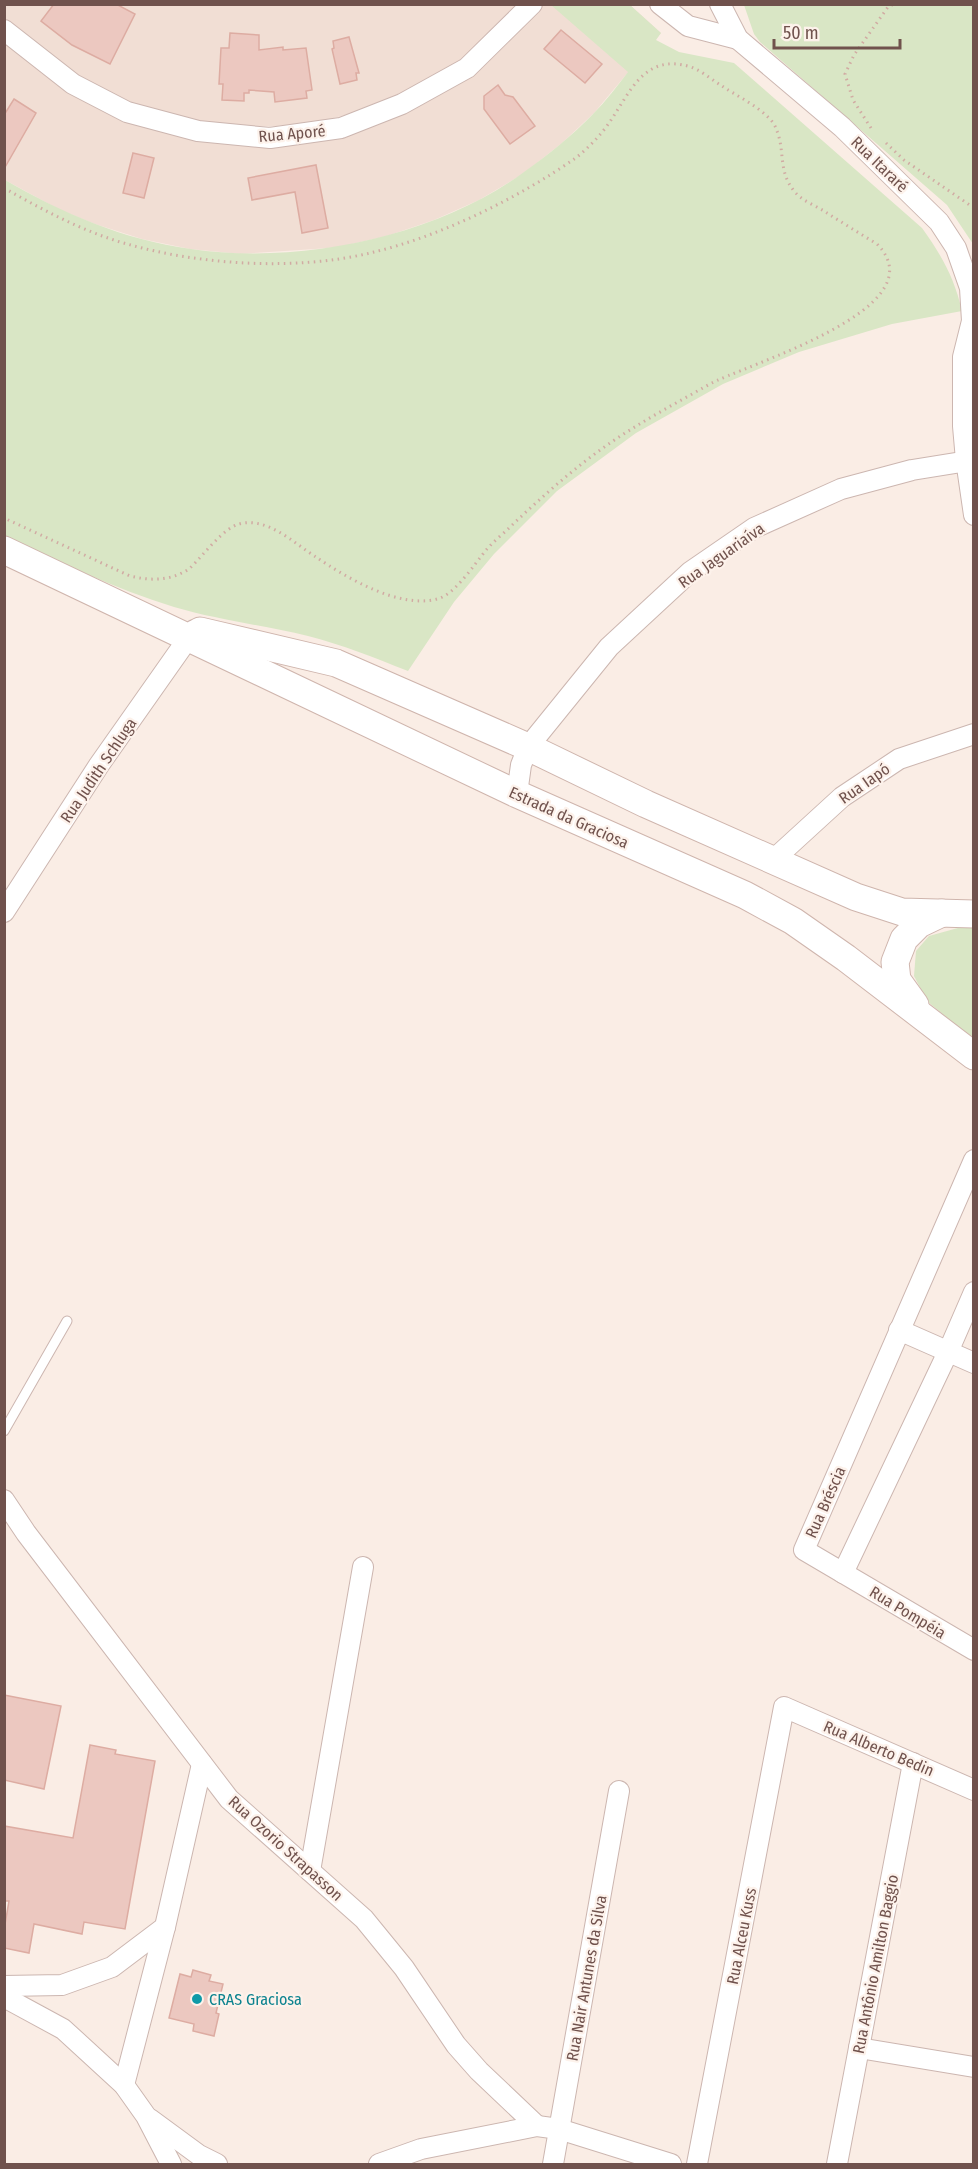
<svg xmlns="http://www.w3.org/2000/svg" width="978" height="2169" font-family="'Fira Sans Condensed',sans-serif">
<rect width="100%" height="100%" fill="#faede5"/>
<g fill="#f1ded4">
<polygon points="5,4 520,5 472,53 445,70 396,98 364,110 326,120 277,126 232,126 198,122 132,103 91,84 43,52 5,20"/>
<polygon points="544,5 630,5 661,33 594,113 562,143 523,174 479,200 434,220 387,236 339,247 315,249 241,254 190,249 142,239 95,224 60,210 5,180 4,42 60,85 202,141 407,112 454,86 489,59 512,38"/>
</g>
<g fill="#d9e6c5">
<path d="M551,5H630L661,33L656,40L679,52L734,63L922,228C942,256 954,277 962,311L892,324L799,352L723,384L636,433L557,491L494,554L454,602L408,671C375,658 343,645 308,636C263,625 218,620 174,607C115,589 60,562 5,536V180C62,213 124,240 191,249C298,265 436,237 524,172C548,155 573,135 593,114C606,101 617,86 628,72Z"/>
<polygon points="744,5 973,5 973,244 947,205 760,42 754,34"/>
<polygon points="965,926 973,927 973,1040 927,1001 914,976 916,951 929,936"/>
</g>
<g fill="#ecc8c0" stroke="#ddaca2" stroke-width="1.5">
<polygon points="54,4 116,4 135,14 110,64 72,45 41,21"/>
<polygon points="561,30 602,64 585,83 544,49"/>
<polygon points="230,33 259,35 259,50 283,47 283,50 306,48 312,90 306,91 307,98 275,102 274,92 249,90 249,93 244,93 244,101 222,100 223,84 219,84 221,48 229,48"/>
<polygon points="349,37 359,73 356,73 357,80 340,84 332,49 334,48 333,41"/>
<polygon points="498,85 505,95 513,97 535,126 510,144 484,109 484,96"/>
<polygon points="14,99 36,113 4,169 4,115"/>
<polygon points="133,153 154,158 144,198 123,193"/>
<polygon points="316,165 328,228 302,233 295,192 252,200 248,178"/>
<polygon points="4,1695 61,1706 44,1789 4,1780"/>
<polygon points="90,1745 116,1750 115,1754 155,1761 125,1929 84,1922 82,1934 34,1924 29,1953 4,1948 4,1930 9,1901 4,1901 4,1826 73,1838"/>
<polygon points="193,1970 211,1975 209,1981 223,1984 216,2013 219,2014 214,2036 193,2031 194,2024 169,2018 180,1974 191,1977"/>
</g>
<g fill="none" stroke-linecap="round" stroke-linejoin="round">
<defs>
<polyline id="service" points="4,1431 67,1321"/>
<g id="minor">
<polyline points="660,4 688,26 738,39"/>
<polyline points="720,4 738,39 842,127 939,222 956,248 970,288 972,321 963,357 963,426 966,460 974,515"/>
<polyline points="4,30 73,84 127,112 198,131 270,138 341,128 402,104 467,68 532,4"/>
<polyline points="517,794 521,765 528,747 609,647 690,572 754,528 841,489 912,470 974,460"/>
<polyline points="772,861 842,797 899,759 974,734"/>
<polyline points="4,912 99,765 194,630"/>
<polyline points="974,1160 804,1550 974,1650"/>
<polyline points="899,1330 974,1363"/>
<polyline points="4,1500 26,1533 229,1799 364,1919 404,1968 456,2045 479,2071 537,2126"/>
<polyline points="843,1573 948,1352 974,1292"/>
<polyline points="310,1871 363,1567"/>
<polyline points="4,1986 62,1985 112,1967 165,1927"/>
<polyline points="4,1997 63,2029 124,2085 146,2116 171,2164"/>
<polyline points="859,2048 974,2067"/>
<polyline points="124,2085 165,1927 202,1764"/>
<polyline points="150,2119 199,2155 217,2164"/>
<polyline points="379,2164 421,2149 537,2126 559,2129 671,2164"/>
<polyline points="553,2164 619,1791"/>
<polyline points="697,2164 784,1707 974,1790"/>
<polyline points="837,2164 913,1763"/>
</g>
<g id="secondary">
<polyline points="4,550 517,794 745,895 793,921 846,958 974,1056"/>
<polyline points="200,631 336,663 528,747 646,804 856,897 902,912 974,914"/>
<polyline points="915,1005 897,980 895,962 904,939 919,924 942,913"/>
</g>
</defs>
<use href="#service" stroke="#ccb6b0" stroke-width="11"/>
<use href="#minor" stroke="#ccb6b0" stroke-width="22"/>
<use href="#secondary" stroke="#cfb5ad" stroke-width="29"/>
<g stroke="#d1aba3" stroke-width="3" stroke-dasharray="1.5 4.5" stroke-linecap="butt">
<polyline points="871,128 853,100 845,74 854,55 888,7 894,4"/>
<polyline points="886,143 904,160 974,208"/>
<path d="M4,188C43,210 84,232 127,244C201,265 295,271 370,253C439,237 519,198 577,157C589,147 600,136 609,123C630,93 644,52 691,67C702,71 712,80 722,86C737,96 756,105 769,118C773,122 776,127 777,131C785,151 778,171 794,191C801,200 814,205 824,211C841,222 859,233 877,244C941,309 743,365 708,385C682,400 655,414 630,430C586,457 547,492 510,527C503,534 494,541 487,549C475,563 455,595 437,599C399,609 347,578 316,557C295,544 267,516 239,524C222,529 203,556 189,569C170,581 151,581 130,576L4,518"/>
</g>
<use href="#service" stroke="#fff" stroke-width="9"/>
<use href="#minor" stroke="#fff" stroke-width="20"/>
<use href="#secondary" stroke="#fff" stroke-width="27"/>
</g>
<circle fill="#0f9aa8" stroke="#fdf2eb" stroke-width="2" cx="197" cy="1999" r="6"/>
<g text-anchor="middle" stroke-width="4.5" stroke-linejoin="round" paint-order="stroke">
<g font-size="16" fill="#70524d" stroke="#fdf2eb">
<text transform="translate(292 133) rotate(-5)" y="6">Rua Aporé</text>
<text transform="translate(880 164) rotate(44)" y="6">Rua Itararé</text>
<text transform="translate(721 555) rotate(-35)" y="6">Rua Jaguariaíva</text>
<text transform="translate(98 770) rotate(-56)" y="6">Rua Judith Schluga</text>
<text transform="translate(864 783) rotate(-35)" y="6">Rua Iapó</text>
<text transform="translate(569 817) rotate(24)" y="6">Estrada da Graciosa</text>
<text transform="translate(825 1502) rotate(-66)" y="6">Rua Bréscia</text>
<text transform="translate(908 1612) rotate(31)" y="6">Rua Pompéia</text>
<text transform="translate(879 1748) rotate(23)" y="6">Rua Alberto Bedin</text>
<text transform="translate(286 1848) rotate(42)" y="6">Rua Ozorio Strapasson</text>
<text transform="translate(741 1936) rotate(-79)" y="6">Rua Alceu Kuss</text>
<text transform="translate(875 1964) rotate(-79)" y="6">Rua Antônio Amilton Baggio</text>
<text transform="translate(586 1978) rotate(-80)" y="6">Rua Nair Antunes da Silva</text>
</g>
<g font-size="16" fill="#0d838f" stroke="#fdf2eb" text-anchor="start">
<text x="209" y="2005">CRAS Graciosa</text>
</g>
</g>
<rect width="978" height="2169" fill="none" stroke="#70524d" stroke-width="12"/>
<path d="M774 39v9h126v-9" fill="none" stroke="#70524d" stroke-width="3"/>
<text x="783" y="39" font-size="18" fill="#70524d" stroke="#fdf2eb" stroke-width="4.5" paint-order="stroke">50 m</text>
</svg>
